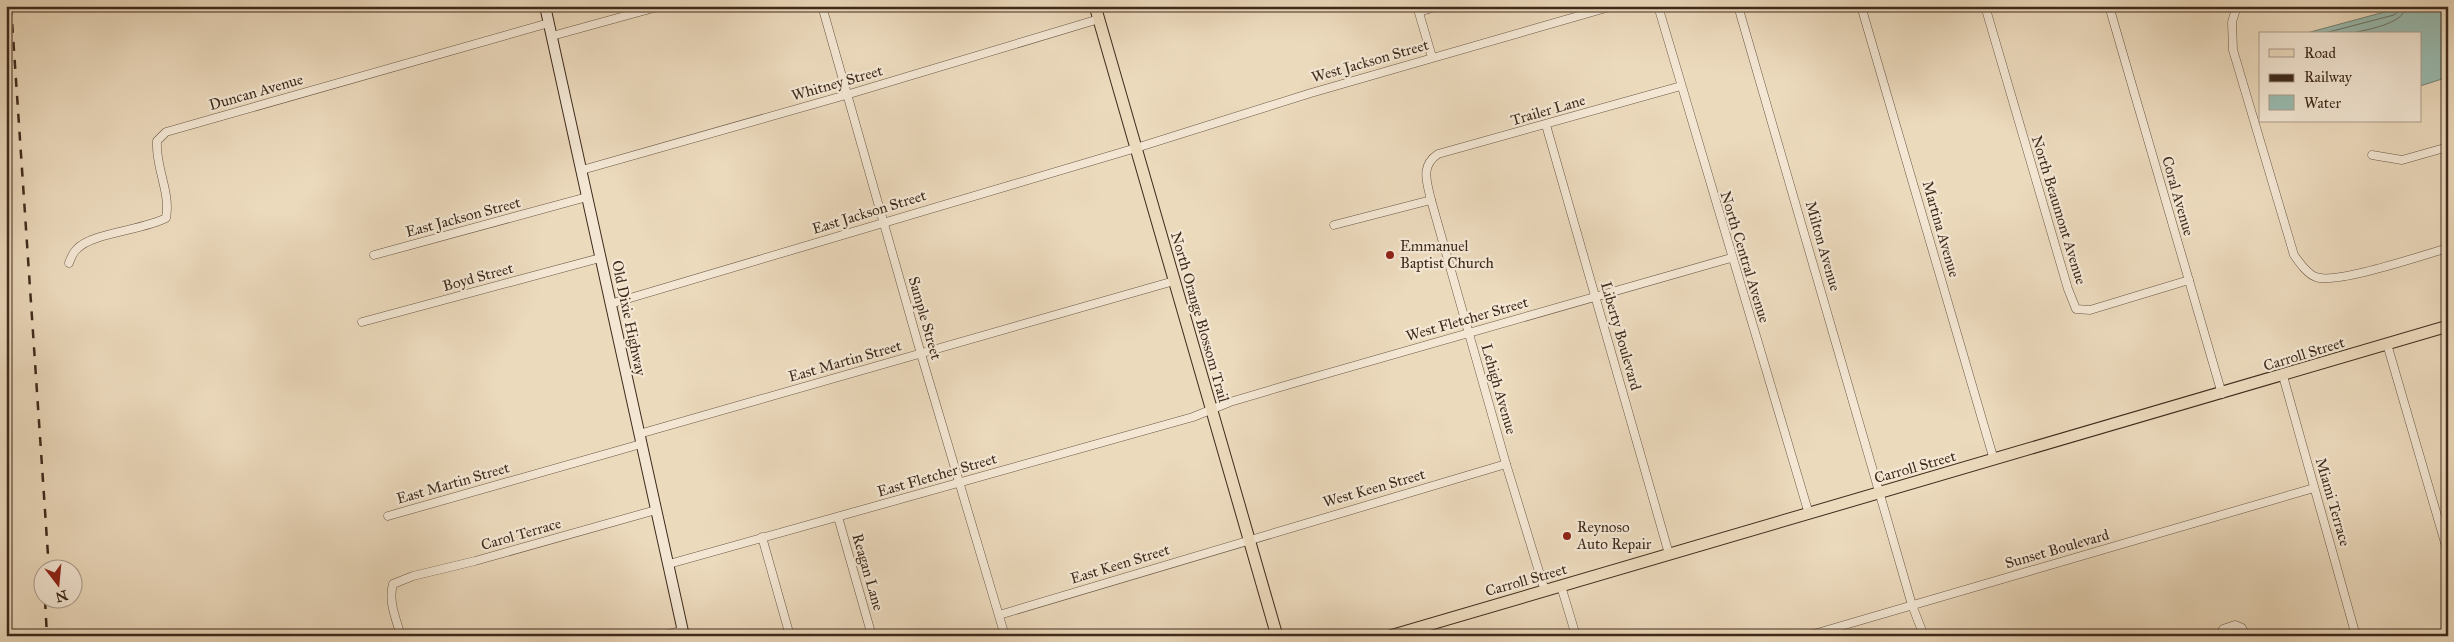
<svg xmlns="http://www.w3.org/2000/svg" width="2454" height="642" font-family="'IM FELL Great Primer',serif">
<rect width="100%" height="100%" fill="#ecdabd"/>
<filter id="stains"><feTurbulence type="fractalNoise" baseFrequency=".004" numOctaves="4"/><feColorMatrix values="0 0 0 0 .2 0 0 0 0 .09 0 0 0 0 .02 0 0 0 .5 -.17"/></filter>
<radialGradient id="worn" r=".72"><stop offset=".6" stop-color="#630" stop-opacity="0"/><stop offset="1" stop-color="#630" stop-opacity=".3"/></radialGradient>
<polygon fill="#99bbb0" stroke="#758175" points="2397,6 2448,6 2448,77 2420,86 2420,34 2303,34 2392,10"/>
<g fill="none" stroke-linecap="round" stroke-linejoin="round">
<g stroke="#6c7266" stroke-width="1">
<polyline points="2321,34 2394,15 2399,11 2400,6"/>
<path d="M2348,34C2363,30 2405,25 2406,6"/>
</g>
<defs>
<g id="street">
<polyline points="822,6 921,354 1005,636"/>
<polyline points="1417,6 1432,57"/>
<polyline points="1658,6 1809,514"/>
<polyline points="1738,6 1912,605 1924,636"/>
<polyline points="1861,6 1994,460"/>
<polyline points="1985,6 2068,289 2076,309 2090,310 2189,280"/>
<polyline points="2109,6 2222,394"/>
<path d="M2237,6L2232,22L2233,50L2294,255C2299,262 2307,274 2316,277C2336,285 2423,255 2448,248"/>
<polyline points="1419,12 1438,6"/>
<polyline points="552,36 661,6"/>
<polyline points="1546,125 1669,554"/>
<polyline points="2372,155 2402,160 2448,147"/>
<polyline points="582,170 846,95 1099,19"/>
<polyline points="1334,225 1431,200"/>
<polyline points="374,255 587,197"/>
<path d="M69,263C71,258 73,252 77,249C91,233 144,230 166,218C171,192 155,167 157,141L166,132L549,23"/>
<polyline points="610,304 1136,148 1311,93 1613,6"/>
<polyline points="362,322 600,258"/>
<polyline points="2387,344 2448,553"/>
<polyline points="2283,376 2356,636"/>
<polyline points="639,434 1174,281"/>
<polyline points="388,516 641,444"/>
<polyline points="838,517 872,636"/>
<polyline points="762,537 790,636"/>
<polyline points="669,564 1193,417 1230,402 1301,381 1731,258"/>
<polyline points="1561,586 1576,636"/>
<path d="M1545,591L1506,464L1431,200C1427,182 1420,166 1438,154L1681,86"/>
<polyline points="999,615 1506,464"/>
<path d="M401,636C396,619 388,601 393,584L413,576L475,561L656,510"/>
<polyline points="661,636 683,630"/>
<polyline points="1807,636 2314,488"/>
<polyline points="2220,636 2223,629 2235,625 2242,628 2246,636"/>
</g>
<polyline id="secondary" points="545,6 684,636"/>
<g id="primary">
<polyline points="1095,6 1277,636"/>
<polyline points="1390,636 2448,326"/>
</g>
</defs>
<use href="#street" stroke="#6a5644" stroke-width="9"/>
<use href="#secondary" stroke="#3f2a1c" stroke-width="12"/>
<use href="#primary" stroke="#3f2a1c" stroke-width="13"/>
<use href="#street" stroke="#f3e7d4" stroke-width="8"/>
<use href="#secondary" stroke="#f3e7d4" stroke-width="10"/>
<use href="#primary" stroke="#ecdabd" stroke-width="11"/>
<g stroke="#3f2a1c" stroke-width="2.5" stroke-dasharray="9 9" stroke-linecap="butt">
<polyline points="11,6 49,570"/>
<polyline points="45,600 47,636"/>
</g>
</g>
<g fill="#8f2418" stroke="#f3e7d4" stroke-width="2">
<circle cx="1390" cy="255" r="5"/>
<circle cx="1567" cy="536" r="5"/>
</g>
<g text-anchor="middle" stroke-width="4.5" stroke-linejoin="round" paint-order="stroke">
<g font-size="15" fill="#3f2a1c" stroke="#f3e7d4">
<text transform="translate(1370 61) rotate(-16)" y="5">West Jackson Street</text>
<text transform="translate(837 83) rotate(-16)" y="5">Whitney Street</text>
<text transform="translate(256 92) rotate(-16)" y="5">Duncan Avenue</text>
<text transform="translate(1548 110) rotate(-16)" y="5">Trailer Lane</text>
<text transform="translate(2178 196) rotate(74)" y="5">Coral Avenue</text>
<text transform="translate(2059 210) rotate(73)" y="5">North Beaumont Avenue</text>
<text transform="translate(869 212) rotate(-17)" y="5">East Jackson Street</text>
<text transform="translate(463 217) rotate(-15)" y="5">East Jackson Street</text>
<text transform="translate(1941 229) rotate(74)" y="5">Martina Avenue</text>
<text transform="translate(1823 246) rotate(74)" y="5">Milton Avenue</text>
<text transform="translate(1745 257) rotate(73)" y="5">North Central Avenue</text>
<text transform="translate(478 277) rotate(-15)" y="5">Boyd Street</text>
<text transform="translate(1200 317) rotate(74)" y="5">North Orange Blossom Trail</text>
<text transform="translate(629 318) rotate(78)" y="5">Old Dixie Highway</text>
<text transform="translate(925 318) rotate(74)" y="5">Sample Street</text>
<text transform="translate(1467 319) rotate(-16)" y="5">West Fletcher Street</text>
<text transform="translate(1621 336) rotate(74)" y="5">Liberty Boulevard</text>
<text transform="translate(2304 354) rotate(-17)" y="5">Carroll Street</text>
<text transform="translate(845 361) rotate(-16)" y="5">East Martin Street</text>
<text transform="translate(1499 389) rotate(74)" y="5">Lehigh Avenue</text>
<text transform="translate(1915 467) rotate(-16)" y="5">Carroll Street</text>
<text transform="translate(937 475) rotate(-16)" y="5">East Fletcher Street</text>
<text transform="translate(453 483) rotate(-16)" y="5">East Martin Street</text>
<text transform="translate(1374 488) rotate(-16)" y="5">West Keen Street</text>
<text transform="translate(2333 502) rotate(74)" y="5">Miami Terrace</text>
<text transform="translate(521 534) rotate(-16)" y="5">Carol Terrace</text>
<text transform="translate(2057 549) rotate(-16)" y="5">Sunset Boulevard</text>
<text transform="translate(1120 564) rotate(-17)" y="5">East Keen Street</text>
<text transform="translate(868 572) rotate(74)" y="5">Reagan Lane</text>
<text transform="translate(1526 580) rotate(-16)" y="5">Carroll Street</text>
</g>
<g font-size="15" fill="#3f2a1c" stroke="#f3e7d4" text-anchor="start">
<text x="1400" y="251">Emmanuel<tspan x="1400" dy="17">Baptist Church</tspan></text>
<text x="1577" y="532">Reynoso<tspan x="1577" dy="17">Auto Repair</tspan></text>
</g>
</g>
<rect width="2454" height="642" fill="none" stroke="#ecdabd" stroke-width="25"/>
<rect x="8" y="8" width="2439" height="627" fill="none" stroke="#3f2a1c" stroke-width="2.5"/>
<rect x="12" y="12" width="2429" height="617" fill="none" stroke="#3f2a1c"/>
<rect x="2259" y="32" width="162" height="90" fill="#f3e7d4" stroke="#ab9b8a"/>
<rect x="2269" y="49" width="25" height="8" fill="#ecdabd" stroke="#ab9b8a"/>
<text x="2304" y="58" font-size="15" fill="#3f2a1c">Road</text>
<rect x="2269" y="74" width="25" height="8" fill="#3f2a1c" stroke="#ab9b8a"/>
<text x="2304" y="82" font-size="15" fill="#3f2a1c">Railway</text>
<rect x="2269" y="95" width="25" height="15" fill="#99bbb0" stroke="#ab9b8a"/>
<text x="2304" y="108" font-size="15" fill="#3f2a1c">Water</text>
<g transform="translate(58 584) rotate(164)"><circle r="24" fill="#f3e7d4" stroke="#ab9b8a"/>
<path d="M0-4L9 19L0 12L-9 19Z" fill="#8f2418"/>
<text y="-8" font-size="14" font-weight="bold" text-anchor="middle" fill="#3f2a1c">N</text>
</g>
<rect width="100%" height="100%" filter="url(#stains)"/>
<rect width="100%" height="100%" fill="url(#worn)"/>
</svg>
